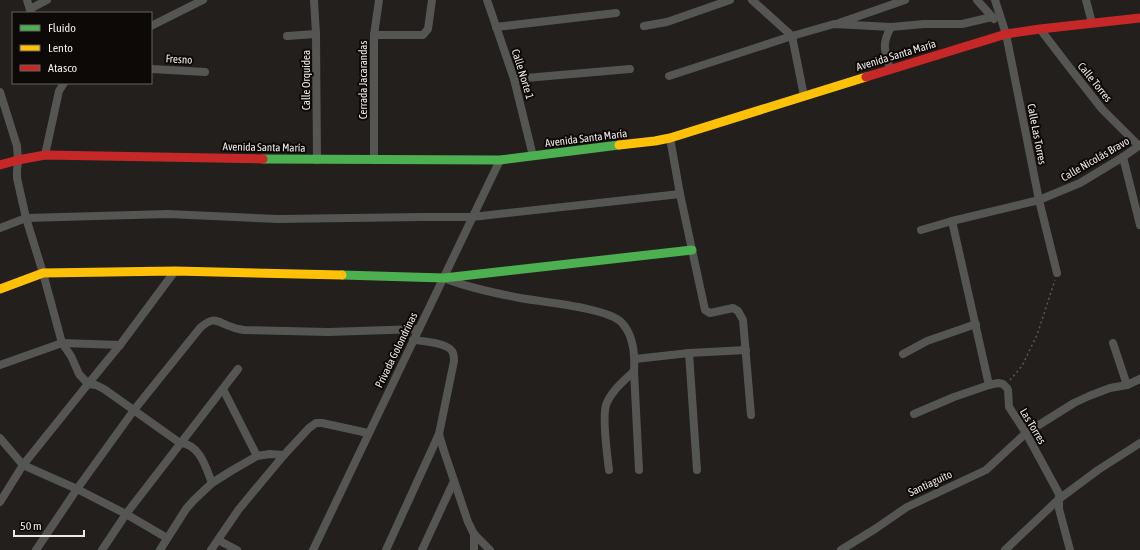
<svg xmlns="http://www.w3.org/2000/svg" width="1140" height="550" font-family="'Asap Condensed',sans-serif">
<rect width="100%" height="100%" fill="#221f1c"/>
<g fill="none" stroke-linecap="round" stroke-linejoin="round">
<polyline stroke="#585755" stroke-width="1.5" stroke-dasharray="2 3" stroke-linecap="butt" points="1010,380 1022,366 1037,335 1055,280"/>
<g stroke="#555554" stroke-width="8">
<polyline points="27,0 31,13"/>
<polyline points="314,0 316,34 317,160"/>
<polyline points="487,0 514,79 533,156"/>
<polyline points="752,0 792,36 804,96"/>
<polyline points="977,0 994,19"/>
<polyline points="995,0 1006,34 1039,200 1057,273"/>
<polyline points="1086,0 1092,23"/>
<polyline points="30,9 47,0"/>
<polyline points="839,23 905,0"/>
<polyline points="151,26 203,0"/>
<polyline points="644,26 667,22 730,0"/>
<polyline points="496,27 616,13"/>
<polyline points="1040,29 1073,72 1102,109 1139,146"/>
<polyline points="374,35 423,35 428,29 432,0"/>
<polyline points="287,36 316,34"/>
<polyline points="151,69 205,72"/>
<path d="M890,69C885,51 881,45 891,27"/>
<polyline points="669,76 792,36 834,24 891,27 924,24 962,24 992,17"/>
<polyline points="514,79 630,69"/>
<path d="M0,92L17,146L18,160L17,171V178L26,218L43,273L62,343L71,356L79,374L88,384L96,385L104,389L180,443C200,444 206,468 212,483"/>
<polyline points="670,138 680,194 705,310 710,313 733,308 738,311 743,320 751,415"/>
<polyline points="45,155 59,91 64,83"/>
<polyline points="1123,157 1140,225"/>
<polyline points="374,160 374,35 379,0"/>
<polyline points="952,221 989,385"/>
<polyline points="0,228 26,218 168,214 278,219 422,217 472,217 680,194"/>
<polyline points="921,230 952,221 1039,200 1080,183 1123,157 1140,145"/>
<path d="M446,279C470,288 495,293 520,298C542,302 609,308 622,323C634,336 635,355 634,371L639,470"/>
<path d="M413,340C423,341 447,343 452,351C454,354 454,358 454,361L439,434L443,448L468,522L474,534L490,550"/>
<polyline points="1113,343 1127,385"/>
<polyline points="689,353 697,470"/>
<polyline points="903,354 927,341 976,324"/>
<polyline points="635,359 689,353 746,350"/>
<polyline points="0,365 62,343 120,345"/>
<polyline points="223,389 257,456"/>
<polyline points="914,414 954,397 989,385 998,383 1003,384 1007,388 1008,390 1009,407 1026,433 1058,492 1059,495 1059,509 1070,550"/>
<polyline points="0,438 23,465 77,489 126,514 167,538"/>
<path d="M609,470C607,454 602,417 606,405C611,391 624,381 634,371"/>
<polyline points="0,502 23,465 88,384 120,345 175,271"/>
<polyline points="218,540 237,550"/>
<path d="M36,550L77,489L134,410L200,328C214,315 217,322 232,327C236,329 240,329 244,330L328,332L419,329"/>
<polyline points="102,550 126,514 238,369"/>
<polyline points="160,550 186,509 194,500 212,483 231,471 257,456 270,454 284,455"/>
<polyline points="211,550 239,509 284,455 309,428 316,423 322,423 368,433"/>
<polyline points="313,550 500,160"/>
<polyline points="386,550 439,434"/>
<polyline points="422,550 454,481"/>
<polyline points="474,550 474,534"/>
<polyline points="841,550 875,529 907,507 986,470 1026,433 1074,403 1089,396 1110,388 1127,385 1140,379"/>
<polyline points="1005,550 1059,499 1098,470 1140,443"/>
</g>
<g stroke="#4caf50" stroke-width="9">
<polyline points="263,159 500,160 619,145"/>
<polyline points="342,275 444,278 692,250"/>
</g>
<g stroke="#ffc107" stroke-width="9">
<polyline points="619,145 655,141 670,138 866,77"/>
<polyline points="0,289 43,273 175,271 342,275"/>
</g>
<g stroke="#c62828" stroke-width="9">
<polyline points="866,77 1006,34 1040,29 1140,18"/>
<polyline points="0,165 18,160 45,155 263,159"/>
</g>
</g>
<g text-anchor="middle" stroke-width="4" stroke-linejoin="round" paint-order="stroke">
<g font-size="11" fill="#edeae6" stroke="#0c0907">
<text transform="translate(896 55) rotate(-17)" y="4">Avenida Santa María</text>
<text transform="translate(179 59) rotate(3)" y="4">Fresno</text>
<text transform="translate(523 74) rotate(73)" y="4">Calle Norte 1</text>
<text transform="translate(306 80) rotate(-90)" y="4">Calle Orquídea</text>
<text transform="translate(363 80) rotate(-90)" y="4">Cerrada Jacarandas</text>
<text transform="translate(1095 82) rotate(51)" y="4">Calle Torres</text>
<text transform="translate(1037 134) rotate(79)" y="4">Calle Las Torres</text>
<text transform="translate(586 138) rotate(-7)" y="4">Avenida Santa María</text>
<text transform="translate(264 147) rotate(1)" y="4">Avenida Santa María</text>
<text transform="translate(1095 159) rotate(-30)" y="4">Calle Nicolás Bravo</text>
<text transform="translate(396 350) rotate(-64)" y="4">Privada Golondrinas</text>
<text transform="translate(1033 426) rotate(59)" y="4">Las Torres</text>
<text transform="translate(930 483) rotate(-25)" y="4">Santiaguito</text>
</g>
</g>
<rect x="12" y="12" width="140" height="72" fill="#0c0907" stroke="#666360"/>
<rect x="20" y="25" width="20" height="6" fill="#4caf50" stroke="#666360"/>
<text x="48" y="32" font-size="12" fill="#edeae6">Fluido</text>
<rect x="20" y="45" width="20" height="6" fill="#ffc107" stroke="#666360"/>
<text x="48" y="52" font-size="12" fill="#edeae6">Lento</text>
<rect x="20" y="65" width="20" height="6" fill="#c62828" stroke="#666360"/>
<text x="48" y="72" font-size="12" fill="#edeae6">Atasco</text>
<path d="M14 530v6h70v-6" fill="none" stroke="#edeae6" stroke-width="2"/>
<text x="20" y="530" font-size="12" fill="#edeae6" stroke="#0c0907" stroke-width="3" paint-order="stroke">50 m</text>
</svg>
